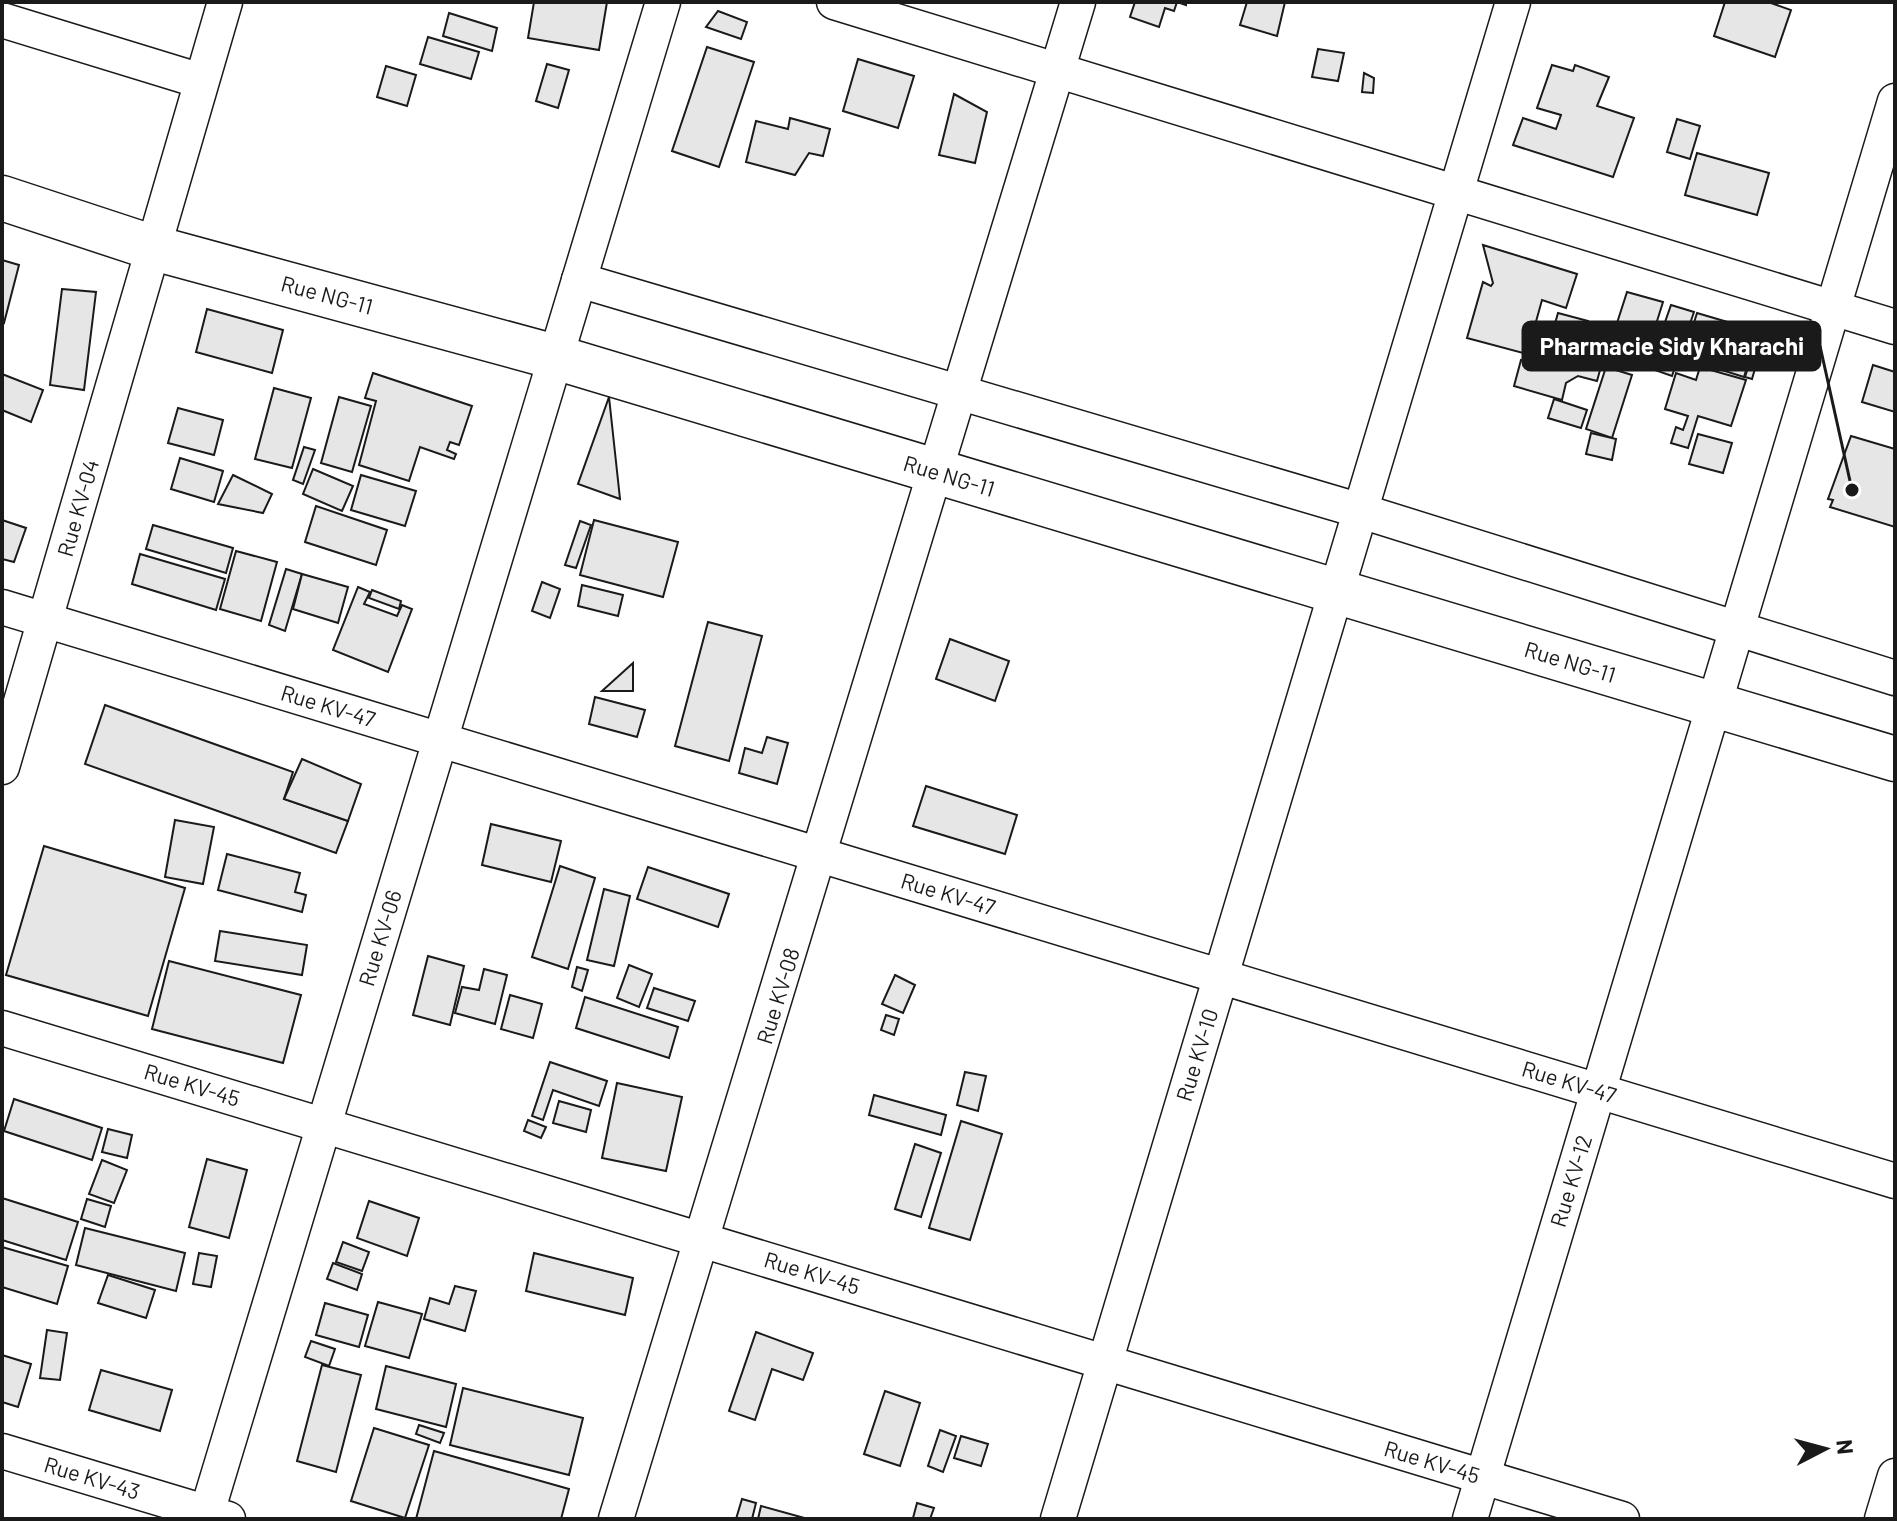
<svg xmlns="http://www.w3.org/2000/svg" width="1897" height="1521" font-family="Barlow,sans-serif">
<rect width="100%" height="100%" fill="#fff"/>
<g fill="#e6e6e6" stroke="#1a1a1a" stroke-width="2">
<polygon points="534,2 607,2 599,50 528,38"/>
<polygon points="1135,2 1186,2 1186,5 1177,2 1174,11 1165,8 1159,27 1130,17"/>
<polygon points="1247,2 1285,2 1277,36 1240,25"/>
<polygon points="1725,2 1768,2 1791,10 1775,57 1714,36"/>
<polygon points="718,11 747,22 741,39 706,27"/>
<polygon points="449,13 497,28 492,51 443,36"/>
<polygon points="428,37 479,52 471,79 420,64"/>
<polygon points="707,47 754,62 719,167 672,151"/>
<polygon points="1318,49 1344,53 1338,81 1312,77"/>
<polygon points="858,59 914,76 898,128 843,111"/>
<polygon points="547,64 569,70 558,108 536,101"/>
<polygon points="1552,65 1573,71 1575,65 1609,77 1597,106 1634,118 1613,177 1513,145 1523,118 1556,129 1561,115 1537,108"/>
<polygon points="386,66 416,75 407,106 377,97"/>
<polygon points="1364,73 1374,78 1373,93 1362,92"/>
<polygon points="954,94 987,112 975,163 939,155"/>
<polygon points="790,118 830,129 823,156 809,153 795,175 746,162 756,121 788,129"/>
<polygon points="1677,119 1700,126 1690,159 1667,152"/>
<polygon points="1697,153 1769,173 1757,215 1685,195"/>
<polygon points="1483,245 1577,274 1566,308 1542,300 1527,354 1467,338 1483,282 1491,286 1493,283"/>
<polygon points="2,260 19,265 4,323 2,322"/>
<polygon points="62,289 96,292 84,390 50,385"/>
<polygon points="1627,292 1663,302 1647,353 1634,349 1632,358 1608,351"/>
<polygon points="1671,305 1694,312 1672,376 1649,368"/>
<polygon points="207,309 283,330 272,373 196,352"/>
<polygon points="1558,313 1588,321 1578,361 1587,327 1610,334 1597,381 1578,376 1566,383 1562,400 1514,386 1521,360 1544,366 1549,348 1533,342 1539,322 1554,327"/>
<polygon points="1697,313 1758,331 1744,377 1683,358"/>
<polygon points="1757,339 1763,341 1752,379 1745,377"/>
<polygon points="1873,365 1895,372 1895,412 1862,402"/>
<polygon points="1606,367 1632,375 1612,438 1586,429"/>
<polygon points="1700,367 1746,380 1731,426 1698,416 1688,448 1671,443 1676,427 1683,430 1688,416 1665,409 1676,373 1696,380"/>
<polygon points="373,373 472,406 459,445 450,442 447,450 456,454 454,459 420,447 409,481 359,465 376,401 365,398"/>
<polygon points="2,374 43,390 31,422 2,410"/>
<polygon points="274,388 311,398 292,468 255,459"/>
<polygon points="339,397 371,406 352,472 321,463"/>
<polygon points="609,397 620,499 578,484"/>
<polygon points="1554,399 1587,410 1581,428 1548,418"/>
<polygon points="178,408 223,420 214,455 168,443"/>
<polygon points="1591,433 1616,439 1612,460 1586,454"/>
<polygon points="1698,434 1732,443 1723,473 1689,464"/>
<polygon points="1851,436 1895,449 1895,527 1830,507 1833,500 1828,499"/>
<polygon points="304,447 315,450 303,484 293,480"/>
<polygon points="180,458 223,471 214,502 171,489"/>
<polygon points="313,469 353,486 342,511 303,494"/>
<polygon points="233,475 272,494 263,513 218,504"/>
<polygon points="361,475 416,491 405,526 351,510"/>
<polygon points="316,506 387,530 376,565 305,542"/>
<polygon points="2,520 26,528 14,562 2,559"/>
<polygon points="594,520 678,542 663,597 580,575"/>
<polygon points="580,521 591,525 576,568 565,565"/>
<polygon points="153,525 233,548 226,573 146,549"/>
<polygon points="236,551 277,562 261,621 220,609"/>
<polygon points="140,554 225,579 216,610 132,584"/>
<polygon points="286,569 302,574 285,631 269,625"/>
<polygon points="302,574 348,587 338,623 293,609"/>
<polygon points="542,582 560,589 550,618 532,611"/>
<polygon points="582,585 623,595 618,616 578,606"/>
<polygon points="358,587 370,592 364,604 397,616 402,605 412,609 388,672 333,650"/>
<polygon points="372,590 401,601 399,609 369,598"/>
<polygon points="708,622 762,636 729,761 675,746"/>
<polygon points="950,639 1009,661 995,701 936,679"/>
<polygon points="633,663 633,691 602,691"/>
<polygon points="595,697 645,710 637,737 589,724"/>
<polygon points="105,705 293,772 284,799 348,821 336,853 85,764"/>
<polygon points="767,737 788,743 777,784 739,773 745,748 762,753"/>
<polygon points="302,759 361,784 348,821 284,799"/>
<polygon points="926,786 1017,815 1005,854 913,826"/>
<polygon points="175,820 214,827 203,884 165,877"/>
<polygon points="491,824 561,841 551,882 482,865"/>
<polygon points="44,846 185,888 148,1016 6,975"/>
<polygon points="227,854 300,873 295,892 306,895 302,912 218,890"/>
<polygon points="560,866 595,878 568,969 532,957"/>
<polygon points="648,867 729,894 718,927 637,899"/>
<polygon points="604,889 630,896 614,966 587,960"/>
<polygon points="220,931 307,945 302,975 215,961"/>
<polygon points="428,956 464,966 450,1025 413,1015"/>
<polygon points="169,961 301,995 283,1063 152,1029"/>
<polygon points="629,965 652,974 639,1007 617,998"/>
<polygon points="577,967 588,970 582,991 572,987"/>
<polygon points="484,969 507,975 495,1024 455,1013 462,987 479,990"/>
<polygon points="895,975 915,985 903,1013 882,1004"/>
<polygon points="654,988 695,1001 688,1021 647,1008"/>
<polygon points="510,995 542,1004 533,1038 501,1029"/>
<polygon points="585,997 678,1027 669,1058 576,1028"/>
<polygon points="886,1015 899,1019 894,1035 881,1030"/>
<polygon points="550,1062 607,1081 599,1106 553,1090 543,1120 532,1116"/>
<polygon points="965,1072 986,1076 978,1111 957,1105"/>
<polygon points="617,1083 682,1097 666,1171 602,1158"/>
<polygon points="874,1095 946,1115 941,1135 869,1115"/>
<polygon points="14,1099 102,1128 92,1160 4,1131"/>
<polygon points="559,1101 591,1110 586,1132 553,1123"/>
<polygon points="528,1120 546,1127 541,1138 524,1131"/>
<polygon points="961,1121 1002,1134 970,1240 929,1228"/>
<polygon points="108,1129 132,1135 127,1158 102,1152"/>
<polygon points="915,1144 941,1153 921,1217 895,1209"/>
<polygon points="207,1159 247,1170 229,1238 189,1227"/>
<polygon points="102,1160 127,1170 114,1203 89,1194"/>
<polygon points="2,1198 78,1222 66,1260 2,1240"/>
<polygon points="87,1199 111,1206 105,1227 81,1219"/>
<polygon points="369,1201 419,1218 407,1256 357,1238"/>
<polygon points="85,1228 185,1253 176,1291 76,1265"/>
<polygon points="343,1242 369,1252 362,1271 336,1262"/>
<polygon points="2,1247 68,1266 57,1304 2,1287"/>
<polygon points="199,1253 217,1256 211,1287 193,1284"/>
<polygon points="534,1253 633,1278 625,1315 526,1291"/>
<polygon points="333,1263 362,1274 357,1290 327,1279"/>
<polygon points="108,1275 155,1290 146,1318 98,1303"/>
<polygon points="455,1286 476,1291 465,1331 424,1319 430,1298 449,1304"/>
<polygon points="378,1302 422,1314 409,1358 365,1346"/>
<polygon points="325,1303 368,1315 359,1347 316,1335"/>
<polygon points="47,1330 67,1333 60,1380 40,1378"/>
<polygon points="756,1332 813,1353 803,1380 772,1369 755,1420 729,1411"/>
<polygon points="311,1341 335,1349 329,1366 305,1357"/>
<polygon points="2,1355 31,1364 18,1407 2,1402"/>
<polygon points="322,1365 361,1375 336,1472 297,1461"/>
<polygon points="386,1366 456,1384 446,1427 376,1409"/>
<polygon points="101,1370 172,1390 160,1431 89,1410"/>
<polygon points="463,1388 583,1418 569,1475 450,1445"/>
<polygon points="885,1391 920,1403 900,1466 864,1454"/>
<polygon points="419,1425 444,1433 440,1443 416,1434"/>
<polygon points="374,1428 429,1445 405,1518 351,1501"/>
<polygon points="940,1430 956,1436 943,1472 928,1466"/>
<polygon points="961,1436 988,1444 981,1466 954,1458"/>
<polygon points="434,1451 569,1489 561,1519 416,1519"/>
<polygon points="742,1499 756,1503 752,1519 736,1519"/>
<polygon points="917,1503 934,1508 930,1519 913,1518"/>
<polygon points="761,1506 808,1519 758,1519"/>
</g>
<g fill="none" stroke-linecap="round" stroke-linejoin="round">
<defs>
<g id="minor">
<polyline points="834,2 1895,327"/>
<polyline points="2,20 201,81"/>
<polyline points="579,280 1361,511 1895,678"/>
<polyline points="2,607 1895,1181"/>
<polyline points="2,767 225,2"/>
<polyline points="2,1028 1622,1519"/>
<polyline points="2,1451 228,1519"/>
<polyline points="205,1519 663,2"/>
<polyline points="616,1519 1078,2"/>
<polyline points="1058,1519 1513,2"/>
<polyline points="1470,1519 1895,101"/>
<polyline points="1882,1519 1895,1476"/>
</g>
<polyline id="tertiary" points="2,198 154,248 555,357 1895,759"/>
</defs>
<use href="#minor" stroke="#1a1a1a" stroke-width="37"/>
<use href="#tertiary" stroke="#1a1a1a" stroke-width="47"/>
<use href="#minor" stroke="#fff" stroke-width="34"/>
<use href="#tertiary" stroke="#fff" stroke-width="44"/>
</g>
<g text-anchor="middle" stroke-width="6" stroke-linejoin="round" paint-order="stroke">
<g font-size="22" fill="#1a1a1a" stroke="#fff">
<text transform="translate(327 295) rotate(15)" y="8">Rue NG-11</text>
<text transform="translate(949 476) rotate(17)" y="8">Rue NG-11</text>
<text transform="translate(78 508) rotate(-74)" y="8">Rue KV-04</text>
<text transform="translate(1570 662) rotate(17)" y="8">Rue NG-11</text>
<text transform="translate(328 706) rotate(17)" y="8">Rue KV-47</text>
<text transform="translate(948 894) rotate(17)" y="8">Rue KV-47</text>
<text transform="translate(380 938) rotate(-73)" y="8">Rue KV-06</text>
<text transform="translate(778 996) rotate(-73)" y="8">Rue KV-08</text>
<text transform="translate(1197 1055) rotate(-73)" y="8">Rue KV-10</text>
<text transform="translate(1569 1082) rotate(17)" y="8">Rue KV-47</text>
<text transform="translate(192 1085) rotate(17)" y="8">Rue KV-45</text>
<text transform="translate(1571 1181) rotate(-73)" y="8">Rue KV-12</text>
<text transform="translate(812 1273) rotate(17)" y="8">Rue KV-45</text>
<text transform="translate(1432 1462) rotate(17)" y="8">Rue KV-45</text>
<text transform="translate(92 1478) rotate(17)" y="8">Rue KV-43</text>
</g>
</g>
<path fill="none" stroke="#1a1a1a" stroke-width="3" d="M1852 490L1820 346"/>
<circle fill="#1a1a1a" stroke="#fff" stroke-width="3" cx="1852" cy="490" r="8"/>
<rect fill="#1a1a1a" stroke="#1a1a1a" stroke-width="3" x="1523" y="322" width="297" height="48" rx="8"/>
<g font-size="24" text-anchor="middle" font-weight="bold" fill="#fff">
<text x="1672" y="355">Pharmacie Sidy Kharachi</text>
</g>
<rect width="1897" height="1521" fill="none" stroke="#1a1a1a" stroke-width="8"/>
<g transform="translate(1825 1449) rotate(84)" stroke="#ffffff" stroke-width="6" paint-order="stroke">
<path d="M0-6L14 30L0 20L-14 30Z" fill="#1a1a1a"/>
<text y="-12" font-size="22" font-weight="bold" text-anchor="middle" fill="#1a1a1a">N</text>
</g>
</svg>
